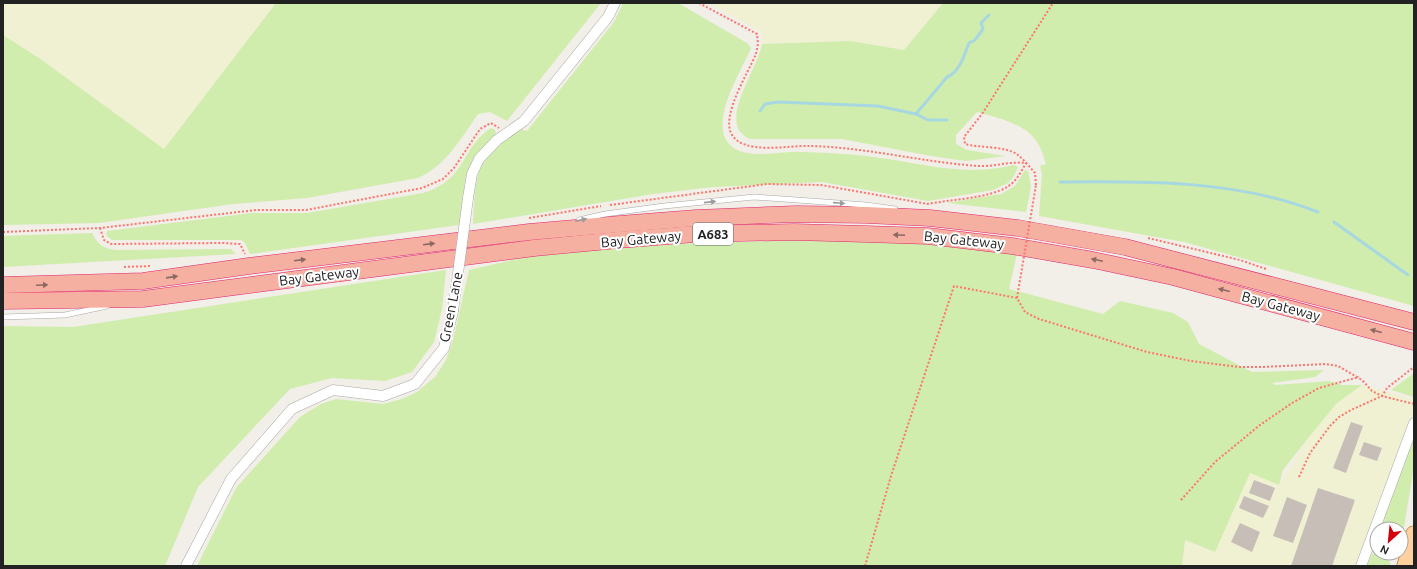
<svg xmlns="http://www.w3.org/2000/svg" width="1417" height="569" font-family="Ubuntu,sans-serif">
<rect width="100%" height="100%" fill="#f2eee8"/>
<g fill="#f0f1d3">
<polygon points="3,3 276,3 164,149 39,58 3,35"/>
<polygon points="708,3 943,3 904,50 850,41 762,44 763,36 758,30"/>
<polygon points="1362,385 1414,399 1414,412 1357,566 1182,566 1184,540 1215,552 1250,472 1279,485 1309,437 1337,403"/>
</g>
<g fill="#d0edad">
<path d="M276,3H601L507,121L490,112L478,114C461,138 446,166 418,178L307,198L233,204L99,223L3,225V35L39,58L164,149Z"/>
<path d="M623,3H678L747,43L751,48C741,72 709,121 729,144C743,159 772,153 791,152C823,152 855,154 888,159C932,166 968,176 1014,165L1018,167L1014,176L1008,183L993,190L928,201L822,182L713,187L653,194L473,224C476,173 474,159 520,129L527,131L614,22Z"/>
<path d="M943,3H1414V306L1184,242L1039,216L1042,174L1040,166L1046,164C1043,155 1041,146 1034,138C1022,123 995,117 977,112L956,135V144L967,150L1005,156L966,161L931,156L842,139H749C745,136 740,133 738,128C729,106 758,67 762,44L850,41L904,50Z"/>
<path d="M491,128L495,130L496,134L478,153L466,175L459,225L250,254L245,243L241,240H112L106,235L107,231L252,213H307L423,193C468,179 460,148 491,128Z"/>
<polygon points="1025,170 1028,171 1031,187 1026,212 947,203 1001,194 1015,186"/>
<path d="M92,233C98,245 103,248 116,250L231,249L236,254L3,267V236Z"/>
<polygon points="806,240 950,244 1017,253 1009,289 1103,314 1120,301 1173,313 1188,322 1199,344 1252,372 1324,370 1315,377 1272,383 1276,385 1329,381 1342,385 1362,385 1337,403 1309,437 1283,470 1279,485 1250,473 1215,552 1185,540 1182,566 197,566 236,488 300,417 321,404 336,399 383,404 402,399 417,392 435,377 446,360 453,340 469,270 521,258 576,250 639,245"/>
<polygon points="446,270 442,309 434,342 412,372 385,381 332,378 290,389 198,487 165,566 3,566 3,326 73,327"/>
<polygon points="1414,373 1414,397 1391,390"/>
<polygon points="1414,432 1414,466 1404,527 1401,534 1401,529 1381,529 1382,525 1379,524"/>
<polygon points="1379,553 1390,562 1390,566 1367,566 1372,554"/>
</g>
<g fill="none" stroke-linecap="round" stroke-linejoin="round">
<g stroke="#a7d7e1" stroke-width="3">
<path d="M760,111L765,104L778,102L878,106L916,114L947,77C960,72 964,55 969,43L975,40L983,29L981,23L989,15"/>
<polyline points="916,114 928,120 947,120"/>
<path d="M1060,182C1146,181 1237,180 1318,212"/>
<polyline points="1334,222 1408,275"/>
</g>
</g>
<g fill="#c7beb7">
<polygon points="1351,422 1363,426 1346,473 1333,468"/>
<polygon points="1364,442 1382,448 1377,461 1359,455"/>
<polygon points="1254,480 1275,488 1270,501 1249,493"/>
<polygon points="1318,488 1355,500 1332,566 1291,566"/>
<polygon points="1244,496 1269,506 1263,518 1239,508"/>
<polygon points="1287,497 1307,505 1293,543 1273,536"/>
<polygon points="1240,523 1260,532 1252,552 1231,542"/>
</g>
<g fill="none" stroke-linecap="round" stroke-linejoin="round">
<defs>
<g id="service">
<polyline points="579,220 605,214 664,206 754,197 866,205 895,209"/>
<polyline points="3,317 65,315 107,306"/>
</g>
<g id="minor">
<polyline points="468,198 472,174 479,159 497,140 524,121 608,17 615,3"/>
<polyline points="186,566 231,479 292,409 333,390 383,396 415,384 444,348 453,311"/>
<polyline points="1361,566 1414,423"/>
</g>
<path id="primary" d="M1405,566C1409,555 1410,545 1414,534"/>
<g id="trunk">
<polyline points="3,285 143,281 249,266 529,232 620,224 696,218 796,214 866,215 930,218 1018,228 1125,247 1414,322"/>
<polyline points="3,301 143,299 534,248 618,240 695,234 794,232 866,234 928,236 1012,246 1093,260 1173,277 1414,342"/>
</g>
</defs>
<use href="#service" stroke="#a9a9a9" stroke-width="6"/>
<use href="#minor" stroke="#a9a9a9" stroke-width="11"/>
<use href="#primary" stroke="#9f6200" stroke-width="17"/>
<use href="#trunk" stroke="#e2236f" stroke-width="17"/>
<g stroke="#ff746c" stroke-width="2" stroke-dasharray="2 2" stroke-linecap="butt">
<path d="M699,3L757,34L758,44L756,54C748,73 722,114 731,133C742,156 789,145 809,146C865,147 921,162 978,166C994,167 1009,161 1026,163"/>
<path d="M1036,185L1035,173C1030,167 1024,160 1018,155C1007,146 980,148 965,144L964,137L982,114L1053,3"/>
<path d="M927,204C948,200 990,198 1007,187C1016,182 1021,172 1026,163"/>
<polyline points="610,205 767,184 821,185 928,204"/>
<polyline points="529,218 601,206"/>
<polyline points="100,228 104,240 111,244 224,243 240,244 245,254"/>
<polyline points="3,232 100,228 256,210 306,210 422,188 443,179 454,168 480,129 491,123 499,128"/>
<polyline points="1148,238 1240,260 1266,269"/>
<polyline points="124,267 150,266"/>
<polyline points="1299,477 1310,453 1330,426 1339,417 1351,410 1382,396 1387,388 1414,367"/>
<polyline points="1181,500 1215,462 1260,425 1292,403 1319,388 1359,377"/>
<polyline points="865,566 891,476 954,286 1017,298 1025,312 1039,319 1147,352 1191,361 1240,367 1263,367 1326,364 1338,366 1362,380 1372,391 1382,396 1414,404"/>
</g>
<use href="#service" stroke="#fff" stroke-width="5"/>
<use href="#minor" stroke="#fff" stroke-width="10"/>
<use href="#primary" stroke="#ffd1a0" stroke-width="16"/>
<use href="#trunk" stroke="#f5b0a2" stroke-width="16"/>
<defs>
<polyline id="minor-bridge" points="453,311 468,198"/>
</defs>
<use href="#minor-bridge" stroke="#a9a9a9" stroke-width="11" stroke-linecap="butt"/>
<polyline stroke="#ff746c" stroke-width="2" stroke-dasharray="2 2" stroke-linecap="butt" points="1017,298 1036,185"/>
<use href="#minor-bridge" stroke="#fff" stroke-width="10"/>
</g>
<defs><path id="oneway-solid" d="M-6-.8H1V-3.2L6.5 0L1 3.2V.8H-6Z"/></defs>
<g fill="#9c9c9c">
<use href="#oneway-solid" transform="translate(710 202) rotate(-6)"/>
<use href="#oneway-solid" transform="translate(839 203) rotate(4)"/>
<use href="#oneway-solid" transform="translate(581 220) rotate(-13)"/>
</g>
<g fill="#8c6962">
<use href="#oneway-solid" transform="translate(899 235) rotate(-178)"/>
<use href="#oneway-solid" transform="translate(429 244) rotate(-7)"/>
<use href="#oneway-solid" transform="translate(300 260) rotate(-7)"/>
<use href="#oneway-solid" transform="translate(1097 260) rotate(-168)"/>
<use href="#oneway-solid" transform="translate(172 277) rotate(-8)"/>
<use href="#oneway-solid" transform="translate(42 285) rotate(-2)"/>
<use href="#oneway-solid" transform="translate(1224 290) rotate(-166)"/>
<use href="#oneway-solid" transform="translate(1376 331) rotate(-165)"/>
</g>
<g text-anchor="middle" stroke-width="4" stroke-linejoin="round" paint-order="stroke">
<rect fill="#fff" stroke="#646464" stroke-width="1" x="693" y="223" width="40" height="22" rx="3"/>
<g font-size="13" font-weight="bold" fill="#222">
<text x="713" y="239">A683</text>
</g>
<g font-size="14" fill="#222" stroke="#fff">
<text transform="translate(641 239) rotate(-5)" y="5">Bay Gateway</text>
<text transform="translate(964 240) rotate(6)" y="5">Bay Gateway</text>
<text transform="translate(319 276) rotate(-7)" y="5">Bay Gateway</text>
<text transform="translate(1281 306) rotate(15)" y="5">Bay Gateway</text>
<text transform="translate(451 307) rotate(-79)" y="5">Green Lane</text>
</g>
</g>
<rect width="1417" height="569" fill="none" stroke="#222222" stroke-width="8"/>
<g transform="translate(1389 541) rotate(207)"><circle r="19" fill="#ffffff" stroke="#a7a7a7"/>
<path d="M0-3L7 15L0 10L-7 15Z" fill="#d3000b"/>
<text y="-6" font-size="11" font-weight="bold" text-anchor="middle" fill="#222222">N</text>
</g>
</svg>
